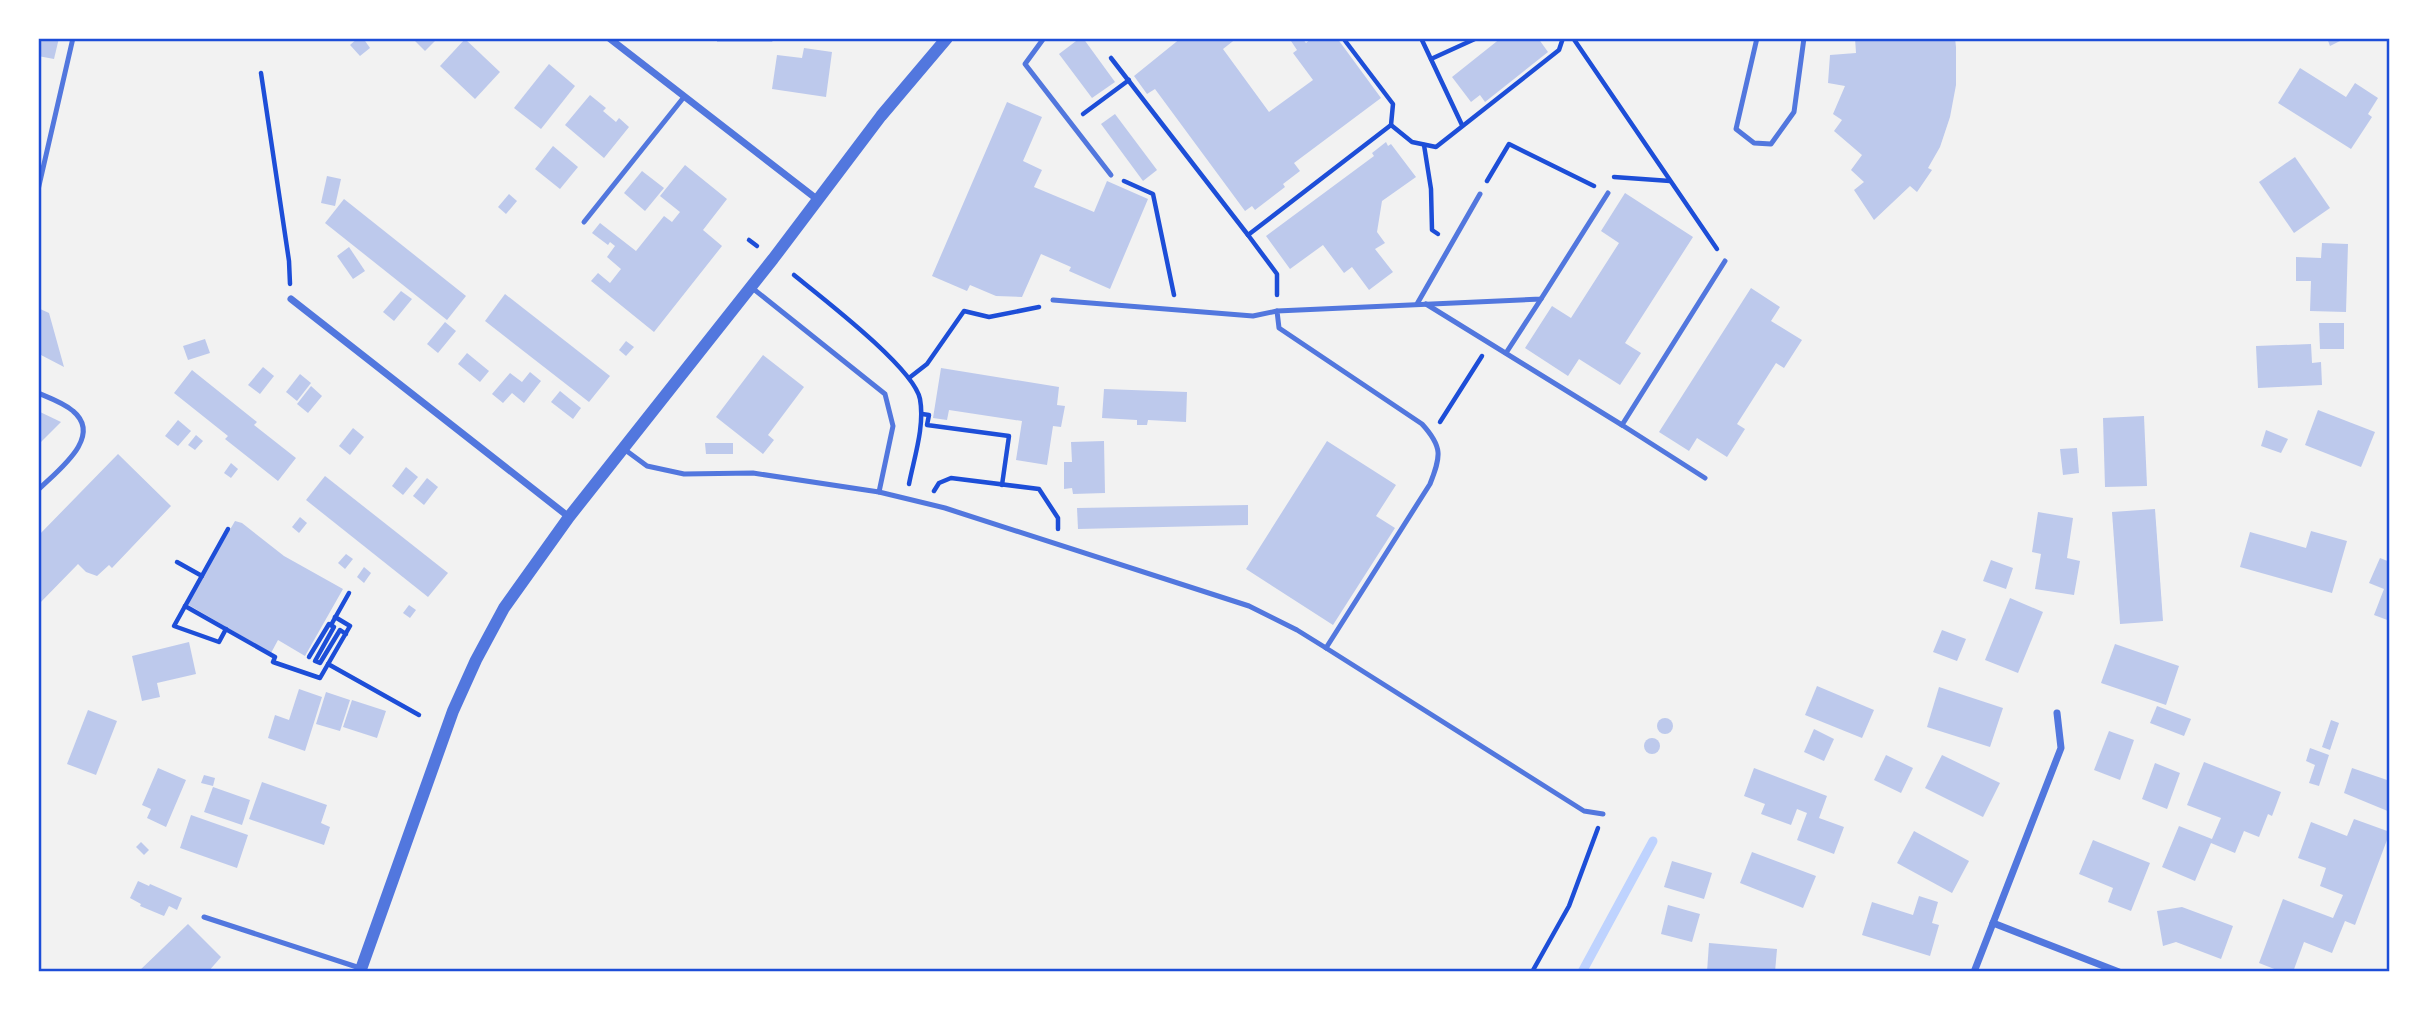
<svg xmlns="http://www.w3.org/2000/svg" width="2428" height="1010" font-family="Arial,sans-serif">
<rect width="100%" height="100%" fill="#f2f2f2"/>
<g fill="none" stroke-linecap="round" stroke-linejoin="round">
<polyline stroke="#bfd3fe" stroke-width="9" points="1582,972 1653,841"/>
</g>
<g fill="#bdc9ec">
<polygon points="38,38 59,38 54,59 38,56"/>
<polygon points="358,38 363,38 370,48 360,56 350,45"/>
<polygon points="412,38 438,38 425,51"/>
<polygon points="717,38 775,38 772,42 717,42"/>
<polygon points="1080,38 1083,38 1115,82 1092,98 1059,54"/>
<polygon points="1181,38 1237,38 1223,49 1269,112 1313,80 1293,53 1297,50 1289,38 1302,38 1306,43 1312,38 1337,38 1381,98 1294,163 1300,171 1283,184 1285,187 1255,210 1252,206 1245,211 1155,89 1147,94 1134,76"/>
<polygon points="1501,38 1538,38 1548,52 1485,102 1480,95 1471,102 1452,77"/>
<polygon points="1855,38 1955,38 1956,47 1956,85 1950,117 1940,147 1928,168 1932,170 1917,192 1910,186 1874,220 1854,190 1864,182 1851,170 1862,155 1834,131 1842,120 1833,114 1845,86 1828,83 1830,55 1856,53"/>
<polygon points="2327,38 2346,38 2330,46"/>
<polygon points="465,39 500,72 475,99 440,66"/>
<polygon points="804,48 832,52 826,97 772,89 777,55 802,58"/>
<polygon points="549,64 575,86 541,129 514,108"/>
<polygon points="2300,68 2346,97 2355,83 2378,98 2368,114 2372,117 2351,149 2278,103"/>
<polygon points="590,95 606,108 603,111 616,122 619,118 629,127 604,158 565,125"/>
<polygon points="1007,102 1042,117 1023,161 1042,170 1034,187 1094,212 1107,181 1148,199 1110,289 1069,271 1071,267 1041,254 1022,297 996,296 970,285 967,291 932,276"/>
<polygon points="1115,114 1157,170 1143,181 1101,124"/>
<polygon points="1386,142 1388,146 1391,144 1416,177 1382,201 1377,232 1385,243 1375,249 1393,272 1369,290 1352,267 1344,273 1323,245 1290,269 1266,236 1374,156 1372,153"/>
<polygon points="553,146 578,167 560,189 535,169"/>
<polygon points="2295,157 2330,208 2294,233 2259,182"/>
<polygon points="685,165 727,199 703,230 722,246 654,332 591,281 598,273 610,283 621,269 607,257 615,246 610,242 608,245 592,233 600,223 636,251 664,216 672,222 680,212 660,196"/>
<polygon points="642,171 664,188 645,211 624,193"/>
<polygon points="327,176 341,179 335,206 321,203"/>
<polygon points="1625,193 1693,237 1625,343 1641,353 1620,385 1579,359 1568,376 1525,348 1552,306 1571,318 1619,243 1601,231"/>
<polygon points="509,194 517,201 506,214 498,207"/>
<polygon points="344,199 466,296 447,320 325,223"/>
<polygon points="2322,243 2348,244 2346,312 2310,311 2311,281 2296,281 2296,257 2321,258"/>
<polygon points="349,247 365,271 353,279 337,256"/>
<polygon points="1751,288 1780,307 1771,321 1802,340 1784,368 1776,363 1737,424 1745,429 1727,457 1697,438 1689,451 1659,432"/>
<polygon points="401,291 412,299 394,321 383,312"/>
<polygon points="505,294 610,376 589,402 485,321"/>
<polygon points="38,308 49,313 64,367 41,355 38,360"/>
<polygon points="445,322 456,331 438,353 427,344"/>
<polygon points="2319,323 2344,323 2344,349 2320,349"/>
<polygon points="205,339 210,353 188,360 183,346"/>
<polygon points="626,341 634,347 626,356 619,350"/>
<polygon points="2311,344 2312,363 2321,362 2322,385 2258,388 2256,346"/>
<polygon points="467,353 489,371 480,382 458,364"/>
<polygon points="763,355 804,387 768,435 774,440 763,454 716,417"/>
<polygon points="263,367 274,376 260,394 248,385"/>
<polygon points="941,368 1059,387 1057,405 1065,406 1061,427 1053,426 1047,465 1016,460 1022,421 949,410 947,420 933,418"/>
<polygon points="192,370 257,422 254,425 296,458 278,481 225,439 228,436 174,393"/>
<polygon points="530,372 541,381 524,403 512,393 503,403 492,394 510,373 522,382"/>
<polygon points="300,374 311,383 297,401 286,392"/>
<polygon points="311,386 322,396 308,413 297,404"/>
<polygon points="1104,389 1187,392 1186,422 1148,420 1147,425 1137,425 1137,420 1102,418"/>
<polygon points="560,391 581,408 573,419 551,402"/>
<polygon points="2318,410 2375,432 2361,467 2305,445"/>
<polygon points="38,411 61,422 38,445"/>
<polygon points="2144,416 2147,486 2105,487 2103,418"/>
<polygon points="178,420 191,431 178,446 165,436"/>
<polygon points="353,428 364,437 350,455 339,446"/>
<polygon points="2266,430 2288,439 2281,453 2261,446"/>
<polygon points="196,435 203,441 195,450 188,445"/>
<polygon points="1104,441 1105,493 1073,494 1072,488 1064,489 1064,462 1072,462 1071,442"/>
<polygon points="1327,441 1396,485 1376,516 1395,528 1333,625 1246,569"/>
<polygon points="705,443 733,443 733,454 706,454"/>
<polygon points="2077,448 2079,473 2063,475 2060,449"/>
<polygon points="118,454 171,506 112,568 109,565 97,576 86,572 78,564 38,605 38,536"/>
<polygon points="231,463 238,469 231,478 224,473"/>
<polygon points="406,467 418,477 403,495 392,486"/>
<polygon points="325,476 448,573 428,597 306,500"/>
<polygon points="427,478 438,487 424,505 413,496"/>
<polygon points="1248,505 1248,525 1078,529 1077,508"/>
<polygon points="2155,509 2163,621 2120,624 2112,512"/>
<polygon points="2038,512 2073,518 2067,558 2080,561 2074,595 2035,589 2041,554 2032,552"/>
<polygon points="300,517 307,523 299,533 292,527"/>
<polygon points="235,521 242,523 284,556 343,589 305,656 278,640 271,653 187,604"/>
<polygon points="2311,531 2347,541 2332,593 2240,567 2250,532 2306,548"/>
<polygon points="346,554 353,559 345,569 338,563"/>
<polygon points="2380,558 2390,562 2390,621 2374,615 2384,589 2369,583"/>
<polygon points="1991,560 2013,568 2006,589 1983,581"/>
<polygon points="364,567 371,573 364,583 357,577"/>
<polygon points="2010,598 2043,612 2018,673 1985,660"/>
<polygon points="409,605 416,610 410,618 403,613"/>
<polygon points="1942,630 1966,639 1957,661 1933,652"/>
<polygon points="189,642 196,674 157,683 160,697 142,701 132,656"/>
<polygon points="2115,644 2179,666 2166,705 2101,683"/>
<polygon points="1817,686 1874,710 1862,738 1805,715"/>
<polygon points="1939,687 2003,708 1990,747 1927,727"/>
<polygon points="299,689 322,697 305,751 268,738 275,715 289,720"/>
<polygon points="326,692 350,700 340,731 316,724"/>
<polygon points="352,700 386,711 377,738 343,727"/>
<polygon points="2157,706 2191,719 2184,736 2150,723"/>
<polygon points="88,710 117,721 96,775 67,764"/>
<circle cx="1665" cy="726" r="8"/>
<polygon points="2331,720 2339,723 2330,750 2322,747"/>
<polygon points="1814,729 1834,739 1824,761 1804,752"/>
<polygon points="2109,731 2134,740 2120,780 2094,770"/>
<circle cx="1652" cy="746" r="8"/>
<polygon points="2310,748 2329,755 2319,786 2309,783 2315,765 2306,761"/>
<polygon points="1886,755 1913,768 1901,793 1874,780"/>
<polygon points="1942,755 2000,783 1983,817 1925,788"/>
<polygon points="2204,762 2281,792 2272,816 2268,814 2259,837 2244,831 2235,853 2211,843 2195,881 2162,867 2179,826 2212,839 2221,818 2187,805"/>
<polygon points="2155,763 2180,773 2167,809 2142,799"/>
<polygon points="158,768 186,780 166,827 147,818 151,809 142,805"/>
<polygon points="1754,768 1827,796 1819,818 1844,827 1834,854 1797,840 1807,813 1797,809 1791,825 1761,814 1765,804 1744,796"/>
<polygon points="2352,768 2390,781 2390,812 2344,793"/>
<polygon points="204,775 215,778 213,786 201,783"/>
<polygon points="262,782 327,805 321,823 330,827 324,845 249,819"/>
<polygon points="213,787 250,800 242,825 204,812"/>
<polygon points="191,815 248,835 237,868 180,848"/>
<polygon points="2354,819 2390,832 2355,925 2345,921 2332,953 2304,942 2293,972 2282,972 2259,963 2283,899 2333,918 2343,895 2320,886 2326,868 2298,858 2311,822 2347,836"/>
<polygon points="1914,831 1969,861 1952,893 1897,863"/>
<polygon points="2093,840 2150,863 2131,911 2108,902 2113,888 2079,874"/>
<polygon points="141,842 149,850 144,855 136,847"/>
<polygon points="1752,852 1816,876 1803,908 1740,883"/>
<polygon points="1672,861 1712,873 1704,899 1664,887"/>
<polygon points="138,881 149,886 150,884 182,898 177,910 169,906 164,916 140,906 141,904 130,898"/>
<polygon points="1919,896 1938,902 1932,923 1939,925 1930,956 1862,935 1872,902 1913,915"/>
<polygon points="1668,905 1700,914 1692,942 1661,934"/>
<polygon points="2182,907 2233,926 2221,959 2176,942 2163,946 2157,911"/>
<polygon points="188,924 221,957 208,972 138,972"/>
<polygon points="1709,943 1777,949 1775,972 1707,972"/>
</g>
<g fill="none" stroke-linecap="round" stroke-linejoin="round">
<g stroke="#1d4ed8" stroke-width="4.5">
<polyline points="1421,38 1462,125"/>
<polyline points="1573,38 1717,249"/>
<polyline points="1111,58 1248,235"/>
<polyline points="1431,59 1477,38"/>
<polyline points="261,73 289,261 290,284"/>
<polyline points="1083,114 1129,80"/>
<polyline points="1391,125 1412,142 1436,147 1559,50 1563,38"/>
<polyline points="1424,145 1431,189 1432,230 1438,234"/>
<polyline points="1614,177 1670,181"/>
<polyline points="1124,181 1153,194 1174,295"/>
<polyline points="1487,181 1509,144 1594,186"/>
<polyline points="749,240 757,246"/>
<path d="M794,275C821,297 914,368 920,399C925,426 914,458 909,484"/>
<polyline points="1277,295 1277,274 1248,235 1391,125 1393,104 1343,38"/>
<polyline points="909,378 927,364 964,311 989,317 1039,307"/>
<polyline points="922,414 929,415 927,425 1009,436 1002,485"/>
<polyline points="1440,422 1482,356"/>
<polyline points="934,491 939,483 951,478 1039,489 1058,518 1058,529"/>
<polyline points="177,562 202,576"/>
<polyline points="185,606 275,657 273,662 320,678 350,626 335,617"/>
<polyline points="331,625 349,593"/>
<polyline points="226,629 219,642 174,626 228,529"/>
<polyline points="309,657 329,624 334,627 315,661 320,663 340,630 346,634"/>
<polyline points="328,664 419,715"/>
<polyline points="1532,972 1569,906 1598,828"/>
</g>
<g stroke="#5277de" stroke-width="5">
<polyline points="1044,38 1025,64 1111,175"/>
<polyline points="1757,38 1736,129 1754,143 1771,144 1794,112 1804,38"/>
<polyline points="38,190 73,38"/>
<polyline points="584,222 684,97"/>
<polyline points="1053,300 1253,316 1277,311"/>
<polyline points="1417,304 1480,194"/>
<polyline points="1426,304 1622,425 1725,261"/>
<polyline points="1506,353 1541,299"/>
<path d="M38,393C50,398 64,403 73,411C104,437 57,471 38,490"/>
<polyline points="1622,425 1705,478"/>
<polyline points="624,449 647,466 684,474 753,473 879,492 893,426 885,394 751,287"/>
<polyline points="879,492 945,508 1249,606 1297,630 1326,648 1584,811 1603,814"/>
<path d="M1326,648L1430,484C1441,456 1443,447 1422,424L1279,328L1277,311L1541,299L1608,193"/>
<polyline points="204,917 360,968"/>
</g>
<g stroke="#5277de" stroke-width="7">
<polyline points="609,38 818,200"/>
<polyline points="291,299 569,517"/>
<polyline points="1993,923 2119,972"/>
<polyline points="1974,972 2061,748 2057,713"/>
</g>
<polyline stroke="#5277de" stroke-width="12" points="360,972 453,711 476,660 504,608 569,517 773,259 881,116 947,38"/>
</g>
<rect width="2428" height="1010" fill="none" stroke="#ffffff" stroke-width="80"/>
<rect x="40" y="40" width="2348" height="930" fill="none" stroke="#1d4ed8" stroke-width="2.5"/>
</svg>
